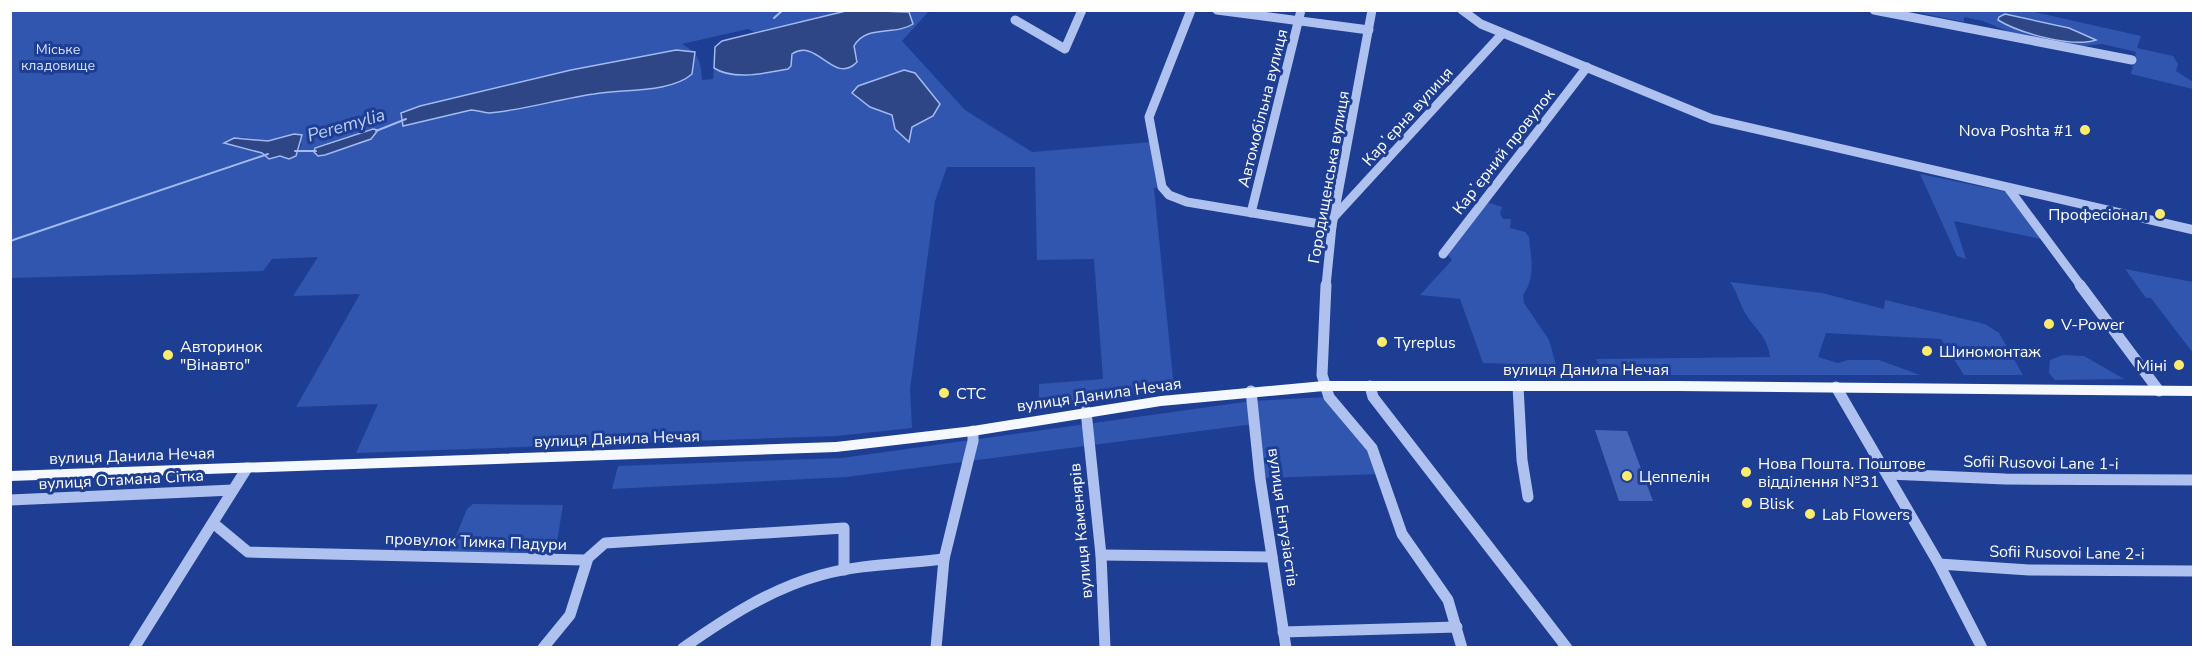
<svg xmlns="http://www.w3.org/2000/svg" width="2204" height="658" font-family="'Nunito Sans',sans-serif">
<rect width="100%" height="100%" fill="#1d3e93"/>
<g fill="#3156b0" fill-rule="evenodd">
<path d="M10,11H850L754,32L748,29L682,44C699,54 701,61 702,80L713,79L714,68C734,81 766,73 788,69L790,57L799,50C819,50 827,69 846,68L858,60L854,46C865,24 895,36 913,24L909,12L901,11H929L902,41L965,110L1032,152L1152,142L1162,187L1154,188L1174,388L1039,408V384L1103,379L1094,259L1037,260L1035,167H947L935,201L910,389L912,428L836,436L356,453L378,404L296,407L360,294L293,296L318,257L272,259L263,271L11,278ZM904,70L927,120L912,127L909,142L895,129L892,115L870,107L855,89ZM294,134L302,144L296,156L276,158L226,144V141L242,137L268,141Z"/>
<path d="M1911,11H2030L2141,36L2137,48L2173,56L2178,64L2176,71L2193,82V89L2131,74L2136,52L2102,44L2075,47L2007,31L1983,21L1964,17V22ZM2005,14L2069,27L2095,40C2074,48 2018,33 1999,20Z"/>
<polygon points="1920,174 2007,192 2041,239 1954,221 1966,259 1957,256"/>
<path d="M1487,202L1502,207L1500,214L1503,219H1511L1510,228L1525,232L1529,237C1531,258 1536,277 1523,295L1524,303L1549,340L1556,365L1483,363L1460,299L1420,295L1452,260L1448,255Z"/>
<polygon points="2125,269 2193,282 2193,353 2151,298 2146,298"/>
<path d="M1730,282L1822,293L1884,309L1885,300L1985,324L1999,333L2023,375H1964L1941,339L1826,333L1818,357L1838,363L1848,360H1879L1920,375H1603L1596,359L1770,357C1768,338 1757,331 1747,316C1740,306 1738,293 1730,282Z"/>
<polygon points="2084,356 2124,379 2055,380 2049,373 2050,360 2063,355"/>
<polygon points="1329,397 1366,440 1381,474 1260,478 1254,424 846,477 612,489 618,466 842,458 1252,401"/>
<polygon points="473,504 563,505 554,560 448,555 467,509"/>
</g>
<g fill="#2f4686" stroke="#a2baf0" stroke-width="1.5">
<path d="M850,10L909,12L913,24C895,36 866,24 854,46L857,62C834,86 817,37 792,54L791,66L788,69C766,73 734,81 714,68L715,47L722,41Z"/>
<path d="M2005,14L2069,28L2096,40C2073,48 2019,33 1998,20L1999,17Z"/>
<path d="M676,50L695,52L692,74C671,93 622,89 594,94C559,99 524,110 489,113C483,113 478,110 471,110L403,126L401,113L420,106L571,70Z"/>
<polygon points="904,70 915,73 940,104 933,116 912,127 909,142 895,129 892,115 870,107 852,93 858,86"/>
<polygon points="373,129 378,130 371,139 325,155 318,156 314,152 315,148"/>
<polygon points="294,134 302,135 296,156 289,159 280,156 269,159 262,153 224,143 234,138 268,141"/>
</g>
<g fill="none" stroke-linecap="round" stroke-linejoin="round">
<g stroke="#a2baf0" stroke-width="2">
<polyline points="774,18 783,10"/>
<polyline points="376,131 406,119"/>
<polyline points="295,151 316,151"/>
<polyline points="10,241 268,154"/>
</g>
</g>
<polygon fill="#4667b9" points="1595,430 1627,431 1653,501 1619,501"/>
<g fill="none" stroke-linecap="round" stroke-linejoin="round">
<g stroke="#afc1ee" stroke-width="9">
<polyline points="1191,10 1149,117 1162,187 1169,195 1187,202 1332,226"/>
<polyline points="1217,10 1369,30"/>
<polyline points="1462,10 1481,24 1712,119 2194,230"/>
<polyline points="1874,10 2132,60"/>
<polyline points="1015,20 1065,49 1082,10"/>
<polyline points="2009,189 2081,286"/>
<polyline points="1251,213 1301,10"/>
<polyline points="1334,217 1502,34"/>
<polyline points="1443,254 1587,67"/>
<polyline points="1326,286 1332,226 1372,10"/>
</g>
<g stroke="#afc1ee" stroke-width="11">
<polyline points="1326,285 1322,375 1329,397 1372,448 1402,534 1448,600 1462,648"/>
<polyline points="2080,285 2159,391"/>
<polyline points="1370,386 1373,397 1567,648"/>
<polyline points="1518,386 1522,460 1528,497"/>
<polyline points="1836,387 1939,564 1982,648"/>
<polyline points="1251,391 1260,478 1286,648"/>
<polyline points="1086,411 1101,555 1105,648"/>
<polyline points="1888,474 2005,479 2194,480"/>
<polyline points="10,500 233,490"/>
<polyline points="213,523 248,552 584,560"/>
<polyline points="1101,555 1272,557"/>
<polyline points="1939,564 2029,570 2194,571"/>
<polyline points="1283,632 1457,627"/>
<polyline points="134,648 247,468"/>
<polyline points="543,648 570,615 588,558 605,543 844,528 844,570"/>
<path d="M683,648C726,618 770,589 821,575C861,564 903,564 944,559"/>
<polyline points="936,648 944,559 973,441 973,431"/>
</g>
<polygon fill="#f6f8ff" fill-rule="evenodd" points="1324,381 1678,381 2194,386 2194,396 1678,391 1324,391 1161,406 973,436 836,452 10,481 10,471 836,442 973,426 1161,396"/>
</g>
<g fill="#fdeb6e" stroke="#1d3e93" stroke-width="2">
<circle cx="2085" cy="130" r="6"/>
<circle cx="2160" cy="214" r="6"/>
<circle cx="2049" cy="324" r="6"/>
<circle cx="1382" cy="342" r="6"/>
<circle cx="1927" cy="351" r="6"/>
<circle cx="168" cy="355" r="6"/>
<circle cx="2179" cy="365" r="6"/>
<circle cx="944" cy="393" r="6"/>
<circle cx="1746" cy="472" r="6"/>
<circle cx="1627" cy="476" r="6"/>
<circle cx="1747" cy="503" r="6"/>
<circle cx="1810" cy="514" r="6"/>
</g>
<g text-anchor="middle" stroke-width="6" stroke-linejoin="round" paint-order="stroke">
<g font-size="14" fill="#d5e0fa" stroke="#1d3e93">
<text x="58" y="54">Міське<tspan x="58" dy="16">кладовище</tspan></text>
</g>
<g font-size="16" fill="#fff" stroke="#1d3e93">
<text transform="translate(1262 108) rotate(-76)" y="6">Автомобільна вулиця</text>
<text transform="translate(1407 116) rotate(-48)" y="6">Карʼєрна вулиця</text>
<text transform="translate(1503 151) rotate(-52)" y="6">Карʼєрний провулок</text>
<text transform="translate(1328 177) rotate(-80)" y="6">Городищенська вулиця</text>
<text x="1586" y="375">вулиця Данила Нечая</text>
<text transform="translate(1099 394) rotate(-8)" y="6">вулиця Данила Нечая</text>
<text transform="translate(617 438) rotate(-2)" y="6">вулиця Данила Нечая</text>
<text transform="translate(132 455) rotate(-2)" y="6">вулиця Данила Нечая</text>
<text transform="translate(2041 462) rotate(1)" y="6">Sofii Rusovoi Lane 1-i</text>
<text transform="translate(121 479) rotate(-3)" y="6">вулиця Отамана Сітка</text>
<text transform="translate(1284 517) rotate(82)" y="6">вулиця Ентузіастів</text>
<text transform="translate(1080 531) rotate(-95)" y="6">вулиця Каменярів</text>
<text transform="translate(476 541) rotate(2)" y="6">провулок Тимка Падури</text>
<text transform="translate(2067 552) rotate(1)" y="6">Sofii Rusovoi Lane 2-i</text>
</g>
<g font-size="16" fill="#fff" stroke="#1d3e93" text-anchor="start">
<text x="2073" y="136" text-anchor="end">Nova Poshta #1</text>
<text x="2148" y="220" text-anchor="end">Професіонал</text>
<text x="2061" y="330">V-Power</text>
<text x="1394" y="348">Tyreplus</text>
<text x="180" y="352">Авторинок<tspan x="180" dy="18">"Вінавто"</tspan></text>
<text x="1939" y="357">Шиномонтаж</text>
<text x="2167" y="371" text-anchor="end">Міні</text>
<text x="956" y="399">СТС</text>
<text x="1758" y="469">Нова Пошта. Поштове<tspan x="1758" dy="18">відділення №31</tspan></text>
<text x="1639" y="482">Цеппелін</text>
<text x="1759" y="509">Blisk</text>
<text x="1822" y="520">Lab Flowers</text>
</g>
<g font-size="18" font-style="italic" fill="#bbccf5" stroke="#1d3e93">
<text transform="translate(346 125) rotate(-16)" y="6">Peremylia</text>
</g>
</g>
<rect width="2204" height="658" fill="none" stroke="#ffffff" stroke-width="24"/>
</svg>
